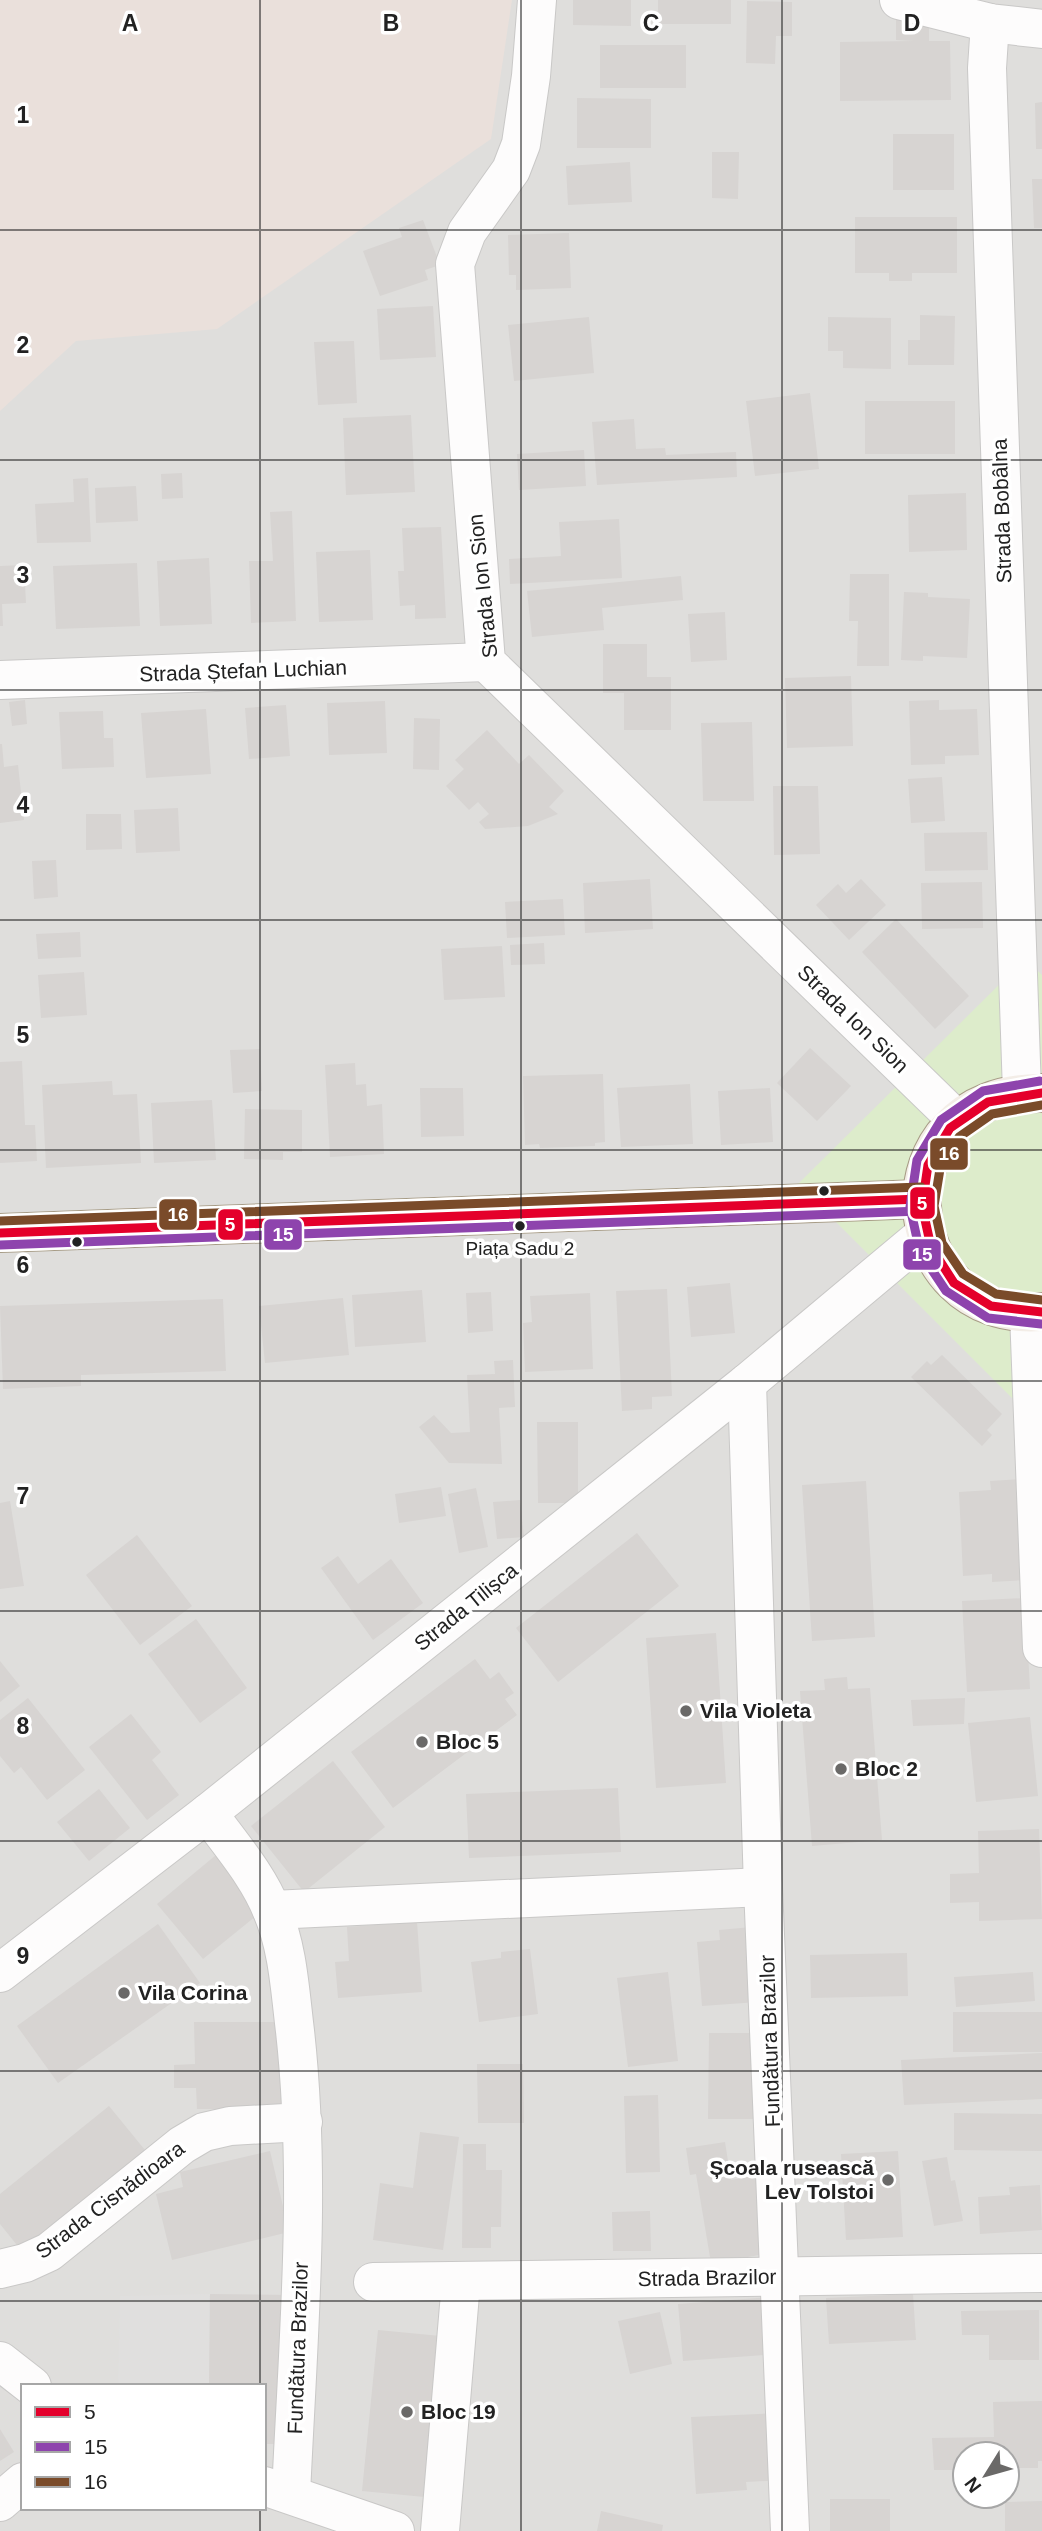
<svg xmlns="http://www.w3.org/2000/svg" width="1042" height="2531" font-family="Arial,sans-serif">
<rect width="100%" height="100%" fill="#f0eeeb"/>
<path fill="#dfdedc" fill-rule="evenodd" d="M0,0H1042V2531H0ZM23,2386H264V2508H23ZM965,2454H1007V2496H965Z"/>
<polygon fill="#eae0db" points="0,0 512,0 491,139 217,329 76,341 0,411"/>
<polygon fill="#ddeccb" points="1025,959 1042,975 1042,1428 798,1184"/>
<polygon fill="#e0dfde" points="210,2294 209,2386 118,2386 120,2296"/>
<g fill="#d7d4d2">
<polygon points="573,0 631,0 631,26 573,25"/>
<rect x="658" y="0" width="73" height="24"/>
<polygon points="747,1 792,2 792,36 776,36 775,64 746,63"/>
<polygon points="896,16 929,17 929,41 950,41 951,100 840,101 840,42 914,41 896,40"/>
<rect x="600" y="45" width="86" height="43"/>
<polygon points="577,98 651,99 651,148 577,148"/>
<polygon points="1042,102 1042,149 1036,149 1035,103"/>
<rect x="893" y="134" width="61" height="56"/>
<polygon points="712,152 739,152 738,199 712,198"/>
<polygon points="630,162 632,202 568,205 566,166"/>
<polygon points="1032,179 1042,179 1042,228 1034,228"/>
<polygon points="855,217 957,217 957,273 912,273 912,281 889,281 889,273 855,273"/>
<polygon points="423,220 440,265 425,270 428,280 380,296 363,251 402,237 399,228"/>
<polygon points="569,233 571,288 516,290 516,275 509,275 508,235"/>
<polygon points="433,306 436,357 380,360 377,309"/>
<polygon points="920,315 955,316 954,365 908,365 908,340 920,340"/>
<polygon points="589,317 594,373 514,381 508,325"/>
<polygon points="828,317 891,318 891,369 843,368 843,351 828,351"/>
<polygon points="354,341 357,403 318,405 314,342"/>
<polygon points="810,393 819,469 755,476 746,401"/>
<rect x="865" y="401" width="90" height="53"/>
<polygon points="411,415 415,492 346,495 343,418"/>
<polygon points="634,419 636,449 665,448 666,455 736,452 737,477 597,485 592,422"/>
<polygon points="584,450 586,486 519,490 517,454"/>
<polygon points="182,473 183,498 162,499 161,474"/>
<polygon points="88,478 91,542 37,543 35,504 74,502 73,479"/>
<polygon points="136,486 138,521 96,523 95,488"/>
<polygon points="966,493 967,550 909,552 908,495"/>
<polygon points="292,511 296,621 251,623 249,561 273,561 270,512"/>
<polygon points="619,519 622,578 510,584 509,559 561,556 559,522"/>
<polygon points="441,527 446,618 415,619 415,605 400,606 398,571 404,571 402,528"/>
<polygon points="370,550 373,620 319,622 316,552"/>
<polygon points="209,558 212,624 160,626 157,561"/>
<polygon points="137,563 140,626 56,629 53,566"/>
<polygon points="24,565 26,603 2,604 3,626 0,626 0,566"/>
<polygon points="850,574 889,574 889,666 857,666 858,621 849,621"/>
<polygon points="681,576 683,600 602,608 604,630 532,637 527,591"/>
<polygon points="904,592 928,593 928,597 970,599 967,658 923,656 923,661 901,660"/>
<polygon points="725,612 727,660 691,662 688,614"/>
<polygon points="603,644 647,644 647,677 671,677 671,730 624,730 624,693 603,693"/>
<polygon points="851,676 853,746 787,748 785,678"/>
<polygon points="25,700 27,724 12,726 9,702"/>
<polygon points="939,700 939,710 977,709 979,755 945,756 945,764 911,765 909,701"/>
<polygon points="385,701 387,753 329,755 327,703"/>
<polygon points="286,705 290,756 249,759 245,708"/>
<polygon points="206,709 211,774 146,778 141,713"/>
<polygon points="103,711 104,738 113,738 114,767 62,769 59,712"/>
<polygon points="414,718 440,719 439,770 413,769"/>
<polygon points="752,722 754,801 703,801 701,723"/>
<polygon points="487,730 519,764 529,755 564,791 549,807 558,814 528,826 485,829 479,822 489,814 478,802 469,810 446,786 464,769 455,760"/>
<polygon points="0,744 2,744 4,767 18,765 24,820 0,823"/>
<polygon points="942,777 945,821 911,823 908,779"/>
<polygon points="773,786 818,786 820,854 774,855"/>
<polygon points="178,808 180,851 136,853 134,810"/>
<polygon points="86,814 121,814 122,849 86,850"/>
<polygon points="987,832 988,870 925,871 924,833"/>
<polygon points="56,860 58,897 34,899 32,861"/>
<polygon points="650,879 653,929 585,933 583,883"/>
<polygon points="861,879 886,905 849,940 816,905 838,884 846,893"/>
<polygon points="982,882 983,928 922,929 921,883"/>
<polygon points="563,899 565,935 507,938 505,902"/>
<polygon points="896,919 969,996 935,1029 862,952"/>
<polygon points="80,932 81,957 38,959 36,934"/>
<polygon points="544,943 545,964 511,965 510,945"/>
<polygon points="502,946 505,997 444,1000 441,949"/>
<polygon points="84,972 87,1015 41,1018 38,975"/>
<polygon points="810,1048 851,1086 817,1121 777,1083"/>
<polygon points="260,1049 262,1091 233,1093 230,1050"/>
<polygon points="22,1061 25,1125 35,1125 37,1161 0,1163 0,1062"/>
<polygon points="355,1063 356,1085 366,1084 367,1106 382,1104 384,1154 330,1157 325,1065"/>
<polygon points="603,1074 605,1142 595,1143 595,1146 540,1148 539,1144 525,1145 523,1076"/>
<polygon points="112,1081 113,1095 137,1094 141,1163 46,1168 42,1085"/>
<polygon points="690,1084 693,1144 621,1147 617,1088"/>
<polygon points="420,1088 463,1088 464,1136 421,1137"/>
<polygon points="770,1088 773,1142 721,1145 718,1091"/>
<polygon points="212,1100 216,1160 154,1163 151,1103"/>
<polygon points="245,1109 302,1110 302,1152 283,1152 283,1160 244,1159"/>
<polygon points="730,1283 735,1333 691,1337 687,1287"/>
<polygon points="667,1289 672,1396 652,1397 652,1409 622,1411 616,1291"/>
<polygon points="422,1290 426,1342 355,1347 352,1295"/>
<polygon points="491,1292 493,1331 468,1333 466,1293"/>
<polygon points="590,1293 593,1369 525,1372 523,1323 532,1322 530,1296"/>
<polygon points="343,1298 349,1355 265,1363 259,1306"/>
<polygon points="223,1299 226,1371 81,1375 81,1386 3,1389 0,1306"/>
<polygon points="942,1355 1002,1414 987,1430 992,1435 982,1446 911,1377 927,1361 931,1365"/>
<polygon points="513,1360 515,1407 499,1408 502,1464 449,1463 419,1427 434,1415 451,1433 470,1432 467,1375 495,1374 494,1361"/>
<polygon points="537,1422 578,1422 578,1503 538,1503"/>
<polygon points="1020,1479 1026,1580 992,1582 992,1574 963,1576 959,1492 991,1490 990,1481"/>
<polygon points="866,1481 875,1637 812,1641 802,1485"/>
<polygon points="441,1487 446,1516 399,1523 395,1494"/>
<polygon points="476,1488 488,1547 459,1553 448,1494"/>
<polygon points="520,1500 524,1537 497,1539 493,1502"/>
<polygon points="10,1501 24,1586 0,1589 0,1503"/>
<polygon points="637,1533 679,1586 558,1682 516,1628"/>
<polygon points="137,1535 192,1606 140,1645 86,1575"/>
<polygon points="338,1556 358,1584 391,1559 423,1603 373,1640 321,1568"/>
<polygon points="1025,1598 1030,1689 967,1692 962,1601"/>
<polygon points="196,1619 247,1688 200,1723 148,1654"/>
<polygon points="716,1633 726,1783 656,1788 646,1638"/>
<polygon points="475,1659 490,1679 499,1672 514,1693 505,1699 517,1715 393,1808 351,1752"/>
<polygon points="0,1661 20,1686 0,1702"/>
<polygon points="847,1677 848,1689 870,1688 882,1840 812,1846 800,1691 825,1690 824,1679"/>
<polygon points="28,1698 85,1770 47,1800 21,1767 14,1773 0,1756 0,1720"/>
<polygon points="965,1698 964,1724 913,1726 911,1700"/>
<polygon points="131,1714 161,1752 152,1760 179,1795 147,1820 89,1747"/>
<polygon points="1030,1717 1038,1796 976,1802 968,1723"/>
<polygon points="333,1761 385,1827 304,1892 251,1826"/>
<polygon points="618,1788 621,1852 469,1858 466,1794"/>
<polygon points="99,1789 130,1828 89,1861 57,1822"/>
<polygon points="1039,1829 1042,1919 979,1921 979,1902 950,1903 950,1874 979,1873 978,1831"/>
<polygon points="216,1855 262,1911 203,1959 157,1904"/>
<polygon points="417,1922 422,1992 338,1998 335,1962 349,1961 347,1927"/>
<polygon points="158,1924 200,1983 58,2083 17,2026"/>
<polygon points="752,1927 758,2002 702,2006 697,1942 720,1940 719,1930"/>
<polygon points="530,1949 538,2014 479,2022 471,1962 501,1958 501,1952"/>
<polygon points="907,1953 908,1996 811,1998 810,1955"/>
<polygon points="668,1972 678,2061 628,2067 617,1978"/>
<polygon points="1033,1972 1035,2001 956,2007 954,1977"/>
<rect x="953" y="2012" width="89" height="40"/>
<polygon points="194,2022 288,2022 289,2109 197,2109 196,2088 174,2088 174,2065 195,2064"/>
<polygon points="709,2033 767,2033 767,2119 708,2119"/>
<polygon points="1042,2053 1042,2099 904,2105 901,2060"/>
<polygon points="477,2064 523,2064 524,2123 478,2123"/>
<polygon points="658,2095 660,2172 626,2173 624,2096"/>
<polygon points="109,2106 149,2155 25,2255 0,2224 0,2194"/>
<polygon points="954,2113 1042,2114 1042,2151 954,2150"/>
<polygon points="420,2132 459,2137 443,2250 373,2240 380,2183 413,2188"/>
<polygon points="725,2142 731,2180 759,2175 772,2253 711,2263 696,2174 690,2175 686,2148"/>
<polygon points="463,2144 486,2144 486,2170 502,2170 501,2227 491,2227 491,2248 462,2248"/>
<polygon points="270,2151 289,2232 172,2260 156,2194 183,2187 180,2172"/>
<polygon points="898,2151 903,2237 846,2240 841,2154"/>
<polygon points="947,2157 951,2181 955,2180 963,2221 934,2226 922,2161"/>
<polygon points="1040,2185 1042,2230 980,2234 978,2197 1010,2195 1009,2187"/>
<polygon points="650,2211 651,2251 613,2251 612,2212"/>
<polygon points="210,2294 290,2295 283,2444 264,2444 264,2386 209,2386"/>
<polygon points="913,2294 916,2340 829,2344 826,2298"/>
<polygon points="771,2297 776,2354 683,2361 678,2304"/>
<polygon points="1039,2310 1039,2360 989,2360 989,2335 962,2335 961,2311"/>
<polygon points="660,2312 672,2364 630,2374 618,2321"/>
<polygon points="378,2330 451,2337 435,2498 362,2491"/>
<polygon points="1042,2401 1042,2461 1038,2461 1038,2468 1007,2468 1007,2454 965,2454 965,2470 934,2470 932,2438 994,2437 993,2402"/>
<polygon points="779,2413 783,2480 746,2482 747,2490 696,2494 691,2417"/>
<polygon points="0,2429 14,2452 0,2461"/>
<rect x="830" y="2499" width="60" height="32"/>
<polygon points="1042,2501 1042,2531 1005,2531 1005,2502"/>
<polygon points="601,2511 663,2525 662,2531 597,2531"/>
</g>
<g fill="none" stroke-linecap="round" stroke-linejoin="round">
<defs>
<g id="minor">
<polyline points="537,0 531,76 521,144 511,170 467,232 455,264 486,662 957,1120"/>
<polyline points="899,0 990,23 1042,29"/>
<polyline points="990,23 987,68 1022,1092"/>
<polyline points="0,680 486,662"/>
<polyline points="1029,1313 1042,1648"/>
<polyline points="747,1383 763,1887 790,2531"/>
<path d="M208,1813C230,1844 258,1875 272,1911C288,1948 290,1991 295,2031C312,2184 298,2340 291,2494"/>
<polyline points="272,1910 763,1887"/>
<polyline points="0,1973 208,1813 747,1383 925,1234"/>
<polyline points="0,2269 25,2263 49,2252 182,2145 204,2132 230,2126 303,2122"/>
<polyline points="373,2282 1042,2273"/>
<polyline points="0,2361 32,2386"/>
<polyline points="264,2486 395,2531"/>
<polyline points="0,2502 23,2482"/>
<polyline points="440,2531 461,2282"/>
</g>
<g id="major">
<path d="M1042,1093C874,1091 890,1324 1042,1312"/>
<polyline points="0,1233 921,1199"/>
</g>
</defs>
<use href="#minor" stroke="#c9c8c7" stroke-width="40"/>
<use href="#major" stroke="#a79c86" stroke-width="40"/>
<use href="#minor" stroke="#fdfcfc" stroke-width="38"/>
<use href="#major" stroke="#f3ede7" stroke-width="38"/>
<defs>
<g id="bus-1">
<polyline points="1042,1093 988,1102 950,1128 928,1165 922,1206 931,1247 954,1283 991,1306 1042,1312"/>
<polyline points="0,1233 921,1199"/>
</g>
<g id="bus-2">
<polyline points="1040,1081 983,1091 941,1120 917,1160 910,1207 920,1252 946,1291 988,1318 1041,1324"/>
<polyline points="0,1245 921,1211"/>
</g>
<g id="bus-3">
<polyline points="1042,1105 992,1114 959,1137 940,1169 934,1206 942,1243 963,1274 996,1294 1042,1300"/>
<polyline points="0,1221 921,1187"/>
</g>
</defs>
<use href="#bus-1" stroke="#fff" stroke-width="14"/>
<use href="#bus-2" stroke="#fff" stroke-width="14"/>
<use href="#bus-3" stroke="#fff" stroke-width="14"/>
<use href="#bus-1" stroke="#e4002b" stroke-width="9"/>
<use href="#bus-2" stroke="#8e44ad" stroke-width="9"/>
<use href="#bus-3" stroke="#7a4b2a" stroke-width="9"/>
</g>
<path fill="none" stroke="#222" stroke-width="2" stroke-opacity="0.55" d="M260,0V2386M521,0V2531M782,0V2531M0,230H1042M0,460H1042M0,690H1042M0,920H1042M0,1150H1042M0,1381H1042M0,1611H1042M0,1841H1042M0,2071H1042M0,2301H1042M260,2508V2531"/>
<g fill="#222" stroke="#fff" stroke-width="2.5">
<circle cx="824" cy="1191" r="6"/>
<circle cx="520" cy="1226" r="6"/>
<circle cx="77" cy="1242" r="6"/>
</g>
<g fill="#6a6968" stroke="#fff" stroke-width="2.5">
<circle cx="686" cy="1711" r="7"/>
<circle cx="422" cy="1742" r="7"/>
<circle cx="841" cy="1769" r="7"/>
<circle cx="124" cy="1993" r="7"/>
<circle cx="888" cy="2180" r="7"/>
<circle cx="407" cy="2412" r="7"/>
</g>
<g text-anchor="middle" stroke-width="7" stroke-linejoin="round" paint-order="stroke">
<g font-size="19" fill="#222" stroke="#fff">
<text x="520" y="1255">Piața Sadu 2</text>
</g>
<g font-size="21" fill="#222" stroke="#fff">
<text transform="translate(1002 511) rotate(-92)" y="7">Strada Bobâlna</text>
<text transform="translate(483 586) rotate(-96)" y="7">Strada Ion Sion</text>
<text transform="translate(243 671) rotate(-2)" y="7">Strada Ștefan Luchian</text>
<text transform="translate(853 1019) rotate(44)" y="7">Strada Ion Sion</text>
<text transform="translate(466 1607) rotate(-39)" y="7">Strada Tilișca</text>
<text transform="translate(770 2041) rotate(-92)" y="7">Fundătura Brazilor</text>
<text transform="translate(110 2200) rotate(-37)" y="7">Strada Cisnădioara</text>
<text transform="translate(707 2278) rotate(-1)" y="7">Strada Brazilor</text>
<text transform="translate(298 2348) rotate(-88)" y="7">Fundătura Brazilor</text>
</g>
<g font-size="21" font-weight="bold" fill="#222" stroke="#fff" text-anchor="start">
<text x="700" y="1718">Vila Violeta</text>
<text x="436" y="1749">Bloc 5</text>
<text x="855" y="1776">Bloc 2</text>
<text x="138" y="2000">Vila Corina</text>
<text x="874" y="2175" text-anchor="end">Școala rusească<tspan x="874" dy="24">Lev Tolstoi</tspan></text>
<text x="421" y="2419">Bloc 19</text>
</g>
</g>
<g font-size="23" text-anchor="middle" font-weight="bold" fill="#222" stroke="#fff" stroke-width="7" stroke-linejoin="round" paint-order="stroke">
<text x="130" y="31">A</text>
<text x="391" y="31">B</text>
<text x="651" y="31">C</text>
<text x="912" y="31">D</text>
<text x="23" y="123">1</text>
<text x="23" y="353">2</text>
<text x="23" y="583">3</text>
<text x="23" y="813">4</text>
<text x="23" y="1043">5</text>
<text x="23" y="1273">6</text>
<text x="23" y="1504">7</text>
<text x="23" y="1734">8</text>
<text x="23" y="1964">9</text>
</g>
<g stroke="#fff" stroke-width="2.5">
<rect x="929" y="1137" width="40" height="34" rx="7" fill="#7a4b2a"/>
<rect x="909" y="1186" width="27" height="34" rx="7" fill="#e4002b"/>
<rect x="158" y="1198" width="40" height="33" rx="7" fill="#7a4b2a"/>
<rect x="217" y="1208" width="27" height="33" rx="7" fill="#e4002b"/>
<rect x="263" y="1218" width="40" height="33" rx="7" fill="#8e44ad"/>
<rect x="902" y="1238" width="40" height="33" rx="7" fill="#8e44ad"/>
</g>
<g font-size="19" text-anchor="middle" font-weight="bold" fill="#fff">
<text x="949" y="1160">16</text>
<text x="922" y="1210">5</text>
<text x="178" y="1221">16</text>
<text x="230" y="1231">5</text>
<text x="283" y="1241">15</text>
<text x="922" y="1261">15</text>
</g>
<rect x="21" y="2384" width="245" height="126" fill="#ffffff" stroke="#a7a7a7" stroke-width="2"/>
<rect x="35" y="2407" width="35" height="10" fill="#e4002b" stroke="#a7a7a7" stroke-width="2"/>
<text x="84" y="2419" font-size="21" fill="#222222">5</text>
<rect x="35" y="2442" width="35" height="10" fill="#8e44ad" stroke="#a7a7a7" stroke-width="2"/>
<text x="84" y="2454" font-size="21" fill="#222222">15</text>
<rect x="35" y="2477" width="35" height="10" fill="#7a4b2a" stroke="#a7a7a7" stroke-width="2"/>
<text x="84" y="2489" font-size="21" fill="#222222">16</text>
<g transform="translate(986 2475) rotate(233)"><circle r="33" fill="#ffffff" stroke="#a7a7a7" stroke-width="2"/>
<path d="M0-5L12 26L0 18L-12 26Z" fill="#6a6968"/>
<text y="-10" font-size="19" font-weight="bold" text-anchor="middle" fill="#222222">N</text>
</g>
</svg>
